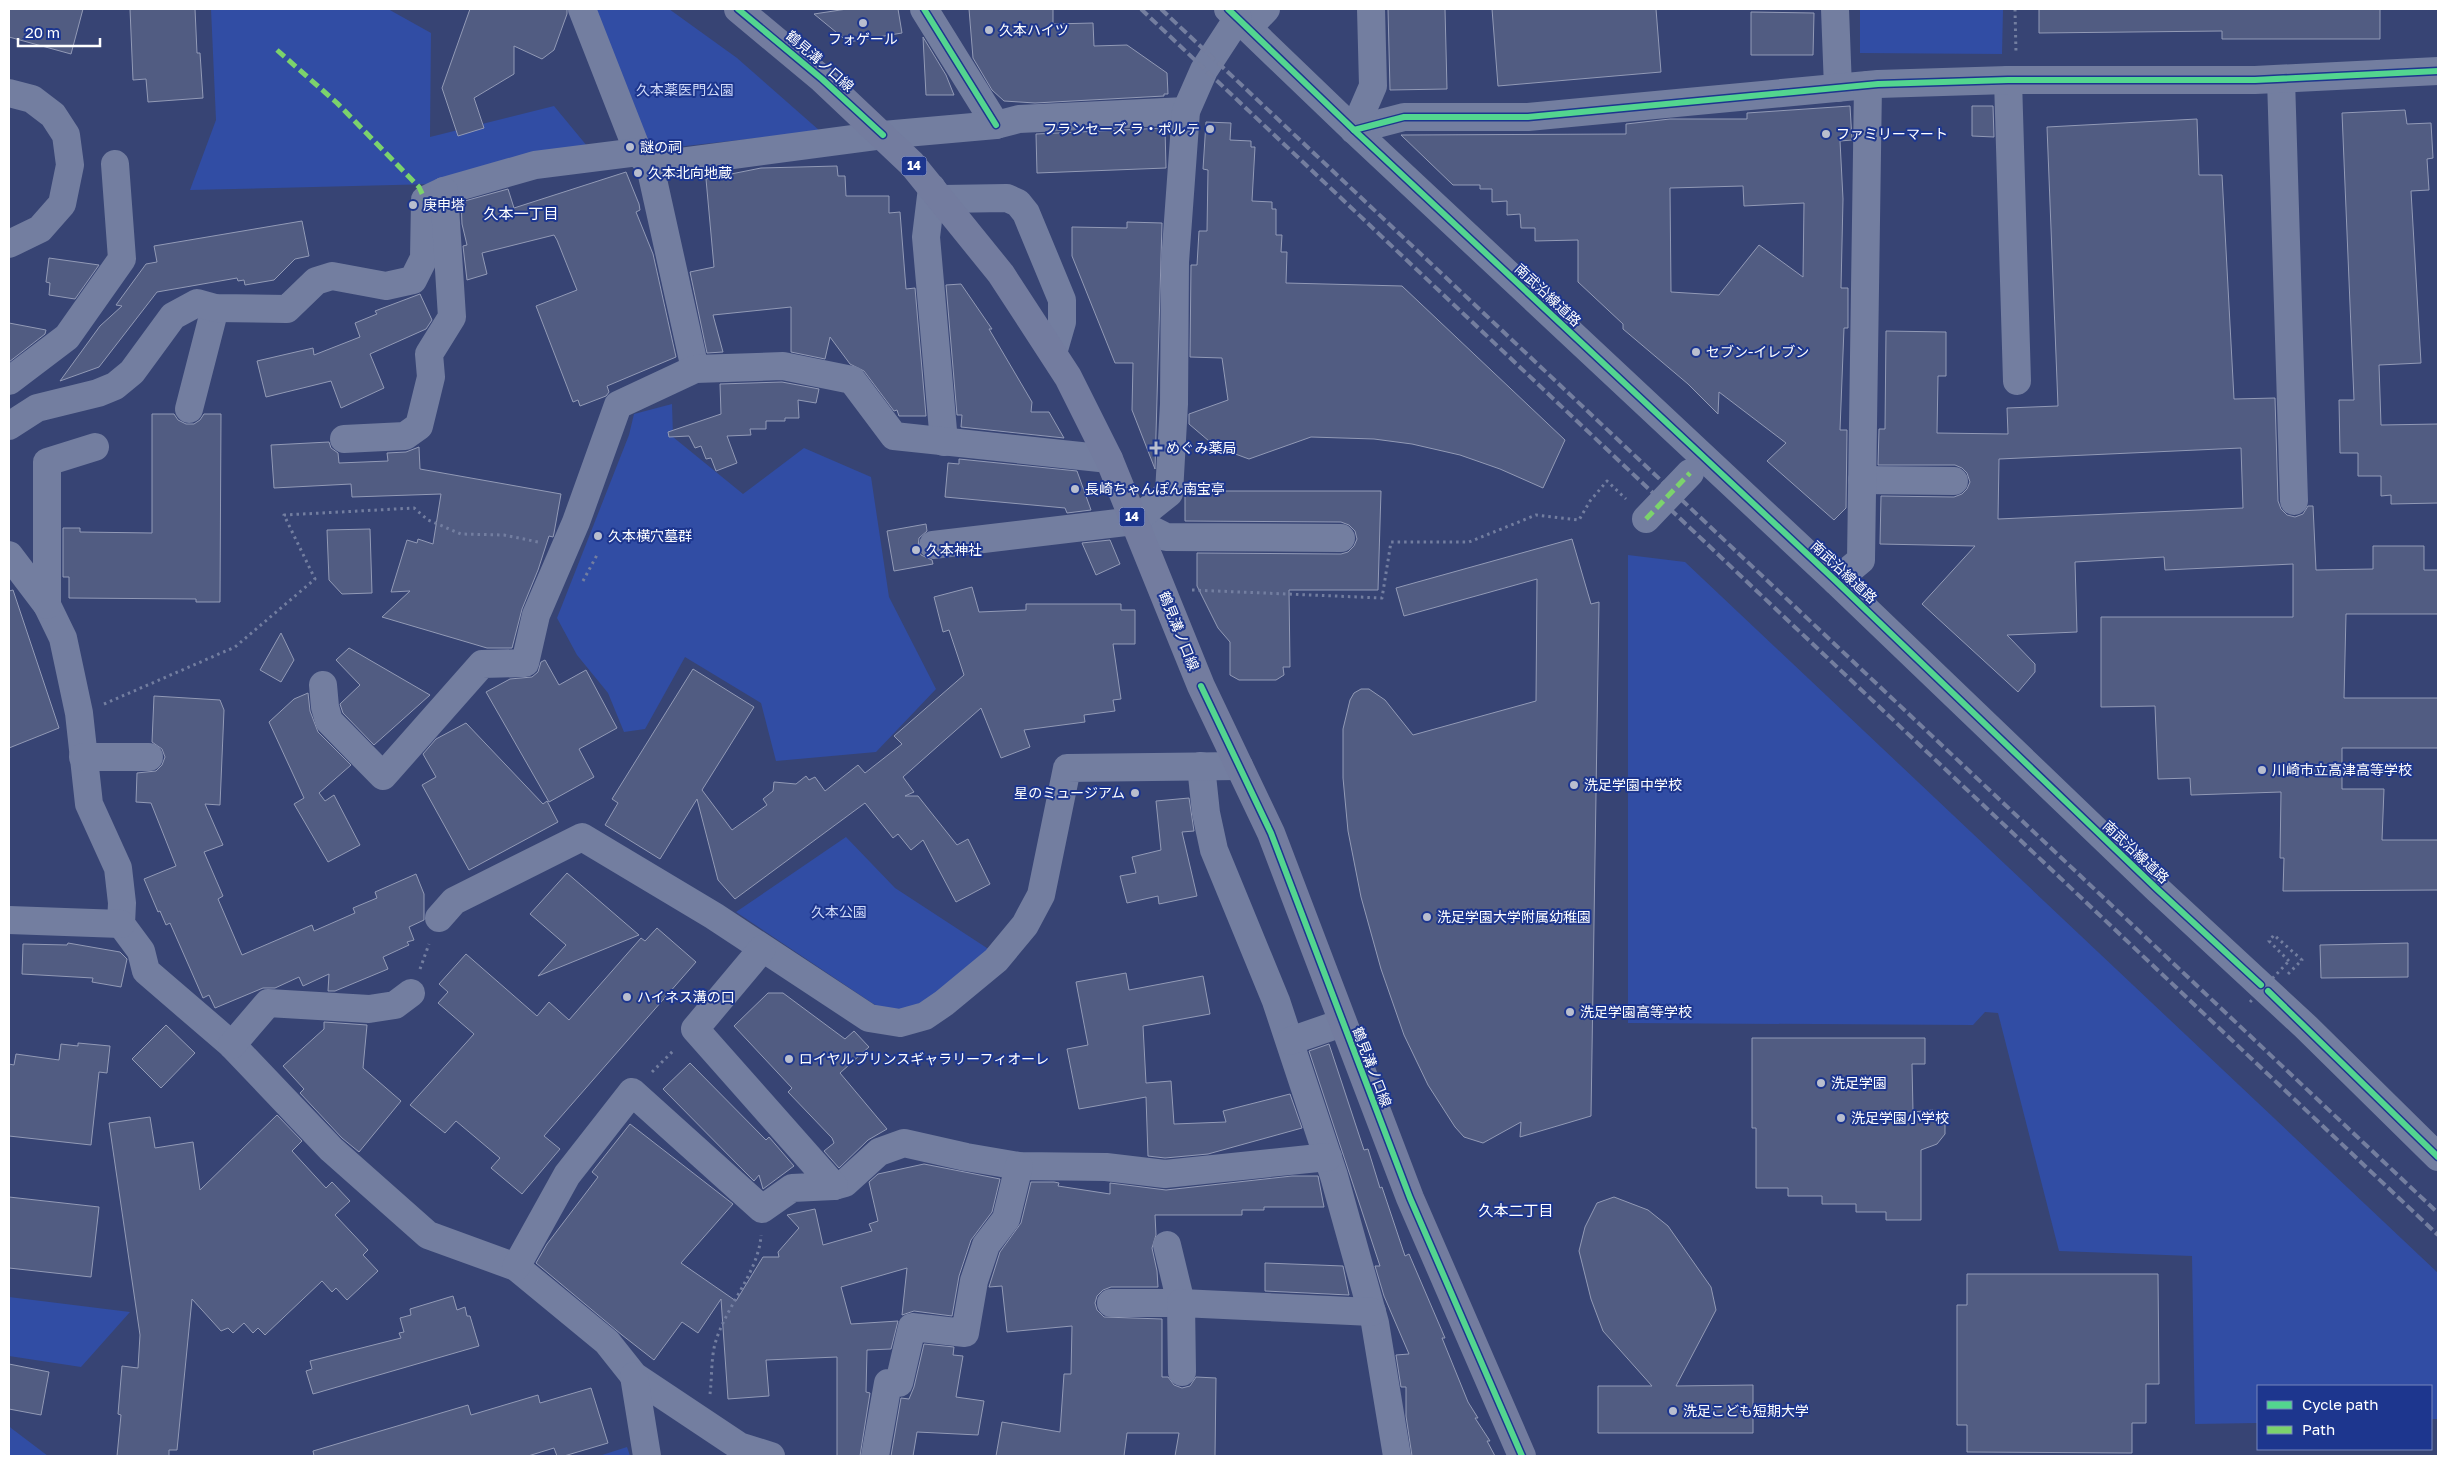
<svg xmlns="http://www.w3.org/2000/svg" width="2447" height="1465" font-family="'Golos Text','Noto Sans JP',sans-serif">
<rect width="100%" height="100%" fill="#374474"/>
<g fill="#314da4">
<polygon points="211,9 388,9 431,33 430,137 554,106 592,152 434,184 190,190 216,120"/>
<polygon points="590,9 669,9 737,58 820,131 650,150"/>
<polygon points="1860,9 2003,9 2002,54 1860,53"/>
<polygon points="672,404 673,437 743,494 804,448 871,477 889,597 936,689 876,752 776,761 761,703 685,657 645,729 624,732 608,693 577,655 557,618 629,435 634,414"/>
<polygon points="1628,555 1685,562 2438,1273 2438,1419 2431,1419 2431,1386 2258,1386 2258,1423 2195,1424 2192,1256 2059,1251 1998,1013 1985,1012 1973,1025 1628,1023"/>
<polygon points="846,837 895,888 993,952 913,1014 887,1013 736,912"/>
<polygon points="9,1297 130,1312 81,1367 9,1356"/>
<polygon points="9,1426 11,1428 48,1456 9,1456"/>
<polygon points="627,1447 630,1456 599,1456"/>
</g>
<g fill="#515c82" stroke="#929ab6" fill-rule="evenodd">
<polygon points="9,9 83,9 71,54 9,37"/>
<polygon points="130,9 195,9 197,53 200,53 203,98 148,102 146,79 133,80"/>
<polygon points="470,9 567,9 567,14 554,50 542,59 514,46 514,74 474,98 484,128 458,136 442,88"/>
<polygon points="847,9 898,9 902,33 848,42 814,14"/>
<polygon points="969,9 1053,9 1053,24 1093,23 1094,46 1127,45 1167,73 1168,94 1164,94 1164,96 1035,103 1004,101 992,90 973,58"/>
<polygon points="1388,9 1445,9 1447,89 1390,90"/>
<polygon points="1492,9 1656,9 1661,72 1498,86"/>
<polygon points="2039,9 2380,9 2380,39 2222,39 2222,31 2039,33"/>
<polygon points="1751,12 1814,13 1813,55 1751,55"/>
<polygon points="923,37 946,75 954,95 926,95"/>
<path d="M1850,106L1852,140L1840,141L1843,199L1841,288H1848V328H1844L1840,430H1847L1846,508L1834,520L1767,461L1786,443L1719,392L1718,414L1688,384L1623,329V324L1578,282V240L1535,241V228H1521L1520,214L1507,215V201L1492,202V189H1480V185H1453L1401,135L1626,134V124L1670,119H1747V113ZM1743,186L1744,206L1804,203L1803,277L1759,245L1719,295L1671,292L1670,188Z"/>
<polygon points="1972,106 1993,106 1994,137 1972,136"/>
<polygon points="2405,110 2407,124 2431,123 2433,158 2427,159 2429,190 2411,191 2421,363 2379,365 2381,425 2438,424 2438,503 2391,504 2391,495 2381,496 2381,476 2358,476 2358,453 2340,453 2339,400 2354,400 2342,113"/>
<path d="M2197,119L2199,175H2222L2234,399L2275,398L2278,501L2281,509L2287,515L2295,517L2303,514L2308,506H2313L2316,570L2373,569V546H2424V570H2438V614H2346L2344,698H2438V748H2342V789H2384L2382,840H2438V890L2283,891L2284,858H2280L2281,792L2191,795L2190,778L2158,779L2155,706L2101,707V617H2293V564L2165,570L2164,557L2075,562L2077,632L2007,635L2035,664V672L2018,692L1922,604L1975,546L1880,544L1881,496L1954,497L1962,494L1967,489L1970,482L1967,473L1962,468L1955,465H1878L1879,429H1885L1886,331L1946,332V376H1938L1937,433L2008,434L2007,408L2058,406L2047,127ZM2241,448L2243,508L1998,519L1999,459Z"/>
<polygon points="1206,122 1231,123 1230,140 1251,141 1251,147 1255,147 1252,201 1272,202 1272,209 1276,209 1276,235 1282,235 1281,252 1287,252 1286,283 1402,286 1565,440 1543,488 1500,469 1460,455 1412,444 1374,439 1311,437 1249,459 1216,447 1189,424 1189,414 1228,400 1222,358 1190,357 1191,265 1197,265 1199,231 1207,231 1208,170 1203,169"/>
<polygon points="1165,128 1166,168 1037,173 1036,134"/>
<polygon points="837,166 838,176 845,176 846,196 889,196 889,213 900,212 906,289 915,288 926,416 899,416 897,410 894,411 864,371 850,364 830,337 825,359 791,352 791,307 713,315 723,352 707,353 690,272 714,267 706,179 761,168"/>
<polygon points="626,172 639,204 640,210 636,212 653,254 676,357 607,386 609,392 606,396 580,406 578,400 573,402 536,306 577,290 557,240 554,235 482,253 487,274 467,280 463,246 467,245 462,224 461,202 508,189 514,208"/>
<polygon points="302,221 309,256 295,259 274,280 245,285 244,280 238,281 237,278 157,292 99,367 60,381 100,326 122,306 116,305 146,264 157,262 154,246"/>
<polygon points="1127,222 1162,223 1155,469 1132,410 1133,363 1115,363 1072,256 1072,227 1127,228"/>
<polygon points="49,258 99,265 75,299 49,295 50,283 46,282"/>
<polygon points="961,284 992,329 989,329 1032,402 1031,412 1049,412 1064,438 961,427 962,415 957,415 946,285"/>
<polygon points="420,294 432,320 426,329 370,354 384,388 341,408 331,381 266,397 257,361 313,348 314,355 360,337 355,323 377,314 375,311"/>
<polygon points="9,323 46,330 45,334 9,362"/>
<polygon points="782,382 819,389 816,403 798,400 799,418 785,418 785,421 766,421 766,429 750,429 751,435 727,436 737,463 716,471 711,458 706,459 701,446 695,448 689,436 669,437 668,432 721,414 720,384"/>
<polygon points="152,414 174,414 178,420 186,424 194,424 200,420 204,414 221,414 220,602 196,602 196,599 69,598 69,577 63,577 63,528 80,528 80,532 152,533"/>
<polygon points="329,442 331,448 338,453 339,463 388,461 387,453 406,452 419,447 420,469 561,494 554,533 553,537 549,536 538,570 522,609 512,648 487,648 382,617 410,591 391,592 407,540 417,543 418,539 433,544 441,494 352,497 351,484 274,488 271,445"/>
<polygon points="959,459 1077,471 1091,510 1067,513 1065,508 945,497 948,463 959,464"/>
<polygon points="1185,491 1381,491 1378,590 1289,590 1290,667 1283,667 1284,675 1276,680 1239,680 1230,675 1230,642 1218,628 1197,586 1197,553 1341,554 1348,552 1354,546 1357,539 1355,531 1349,525 1341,522 1185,521"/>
<polygon points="926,524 927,531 919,538 918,547 921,555 932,560 933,564 894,571 887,531"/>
<polygon points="370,529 372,593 342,594 329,580 327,530"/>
<polygon points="1572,539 1591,604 1599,602 1591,1116 1520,1137 1521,1122 1483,1143 1464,1137 1455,1127 1428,1085 1404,1035 1381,969 1361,897 1348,831 1343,778 1343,729 1350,700 1354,693 1361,689 1369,689 1385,700 1413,735 1536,701 1537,579 1404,616 1396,588"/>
<polygon points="1110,540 1120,564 1096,575 1082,543"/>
<polygon points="972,587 979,612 1026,610 1026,604 1121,604 1121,610 1135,610 1135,644 1113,644 1121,699 1113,700 1115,711 1084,715 1085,722 1024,730 1030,747 1001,758 981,708 903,777 914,792 905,796 918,796 957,845 968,839 990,884 956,902 923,840 911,850 898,834 893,838 865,803 735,899 718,880 697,799 660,859 605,825 618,803 612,799 693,669 754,707 702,790 732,830 767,805 763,799 773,791 774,782 796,784 806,776 809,780 815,777 825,791 858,765 865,773 902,744 894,736 964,675 949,630 943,632 934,597"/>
<polygon points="13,590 59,728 9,748 9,591"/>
<polygon points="281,633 294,660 281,682 260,670"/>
<polygon points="349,648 430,695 374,745 343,713 340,704 360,685 336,660"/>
<polygon points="545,660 559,685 586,670 617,728 579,749 594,777 549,802 486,692 510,679 532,677 538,672 541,662"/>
<polygon points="308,693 310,711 318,732 351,765 319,793 325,801 334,795 360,845 328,862 294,804 304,798 269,722 294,699"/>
<polygon points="154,696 220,700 224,710 220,805 205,804 223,845 204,852 223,896 218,899 242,955 312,925 314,931 355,913 353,908 377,898 375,892 416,874 424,894 424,920 409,927 414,940 407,942 409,945 383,957 388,969 335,991 328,991 329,974 303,986 299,977 275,988 263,988 215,1008 209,995 203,998 170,923 166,925 160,911 158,912 144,879 176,866 151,803 136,802 137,773 156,771 162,765 165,757 162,749 152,742"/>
<polygon points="466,723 543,804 547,801 558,822 469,870 422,785 436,777 423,754 436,739"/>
<polygon points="1189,798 1194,831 1182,832 1197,896 1159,904 1158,896 1127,903 1120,876 1136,873 1132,857 1161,850 1156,801"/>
<polygon points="567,873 639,935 538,976 566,945 530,914"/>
<polygon points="657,928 696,962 544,1136 560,1149 522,1194 491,1168 500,1158 456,1121 445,1133 410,1105 474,1034 438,1003 448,992 439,984 466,954 537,1016 549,1002 569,1020 641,938 645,941"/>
<polygon points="68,943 120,952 127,959 121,987 92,982 93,978 22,974 23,944 67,945"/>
<polygon points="2408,943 2408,977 2321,978 2320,945"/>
<polygon points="1126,973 1129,990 1203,976 1210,1014 1143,1026 1146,1083 1171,1081 1174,1124 1226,1122 1223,1111 1290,1094 1302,1128 1208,1154 1165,1158 1148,1156 1146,1097 1079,1109 1067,1049 1088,1045 1076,982"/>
<polygon points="768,993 783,993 845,1039 854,1031 869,1047 840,1073 887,1129 868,1140 839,1168 824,1151 834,1143 832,1138 788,1092 792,1088 734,1026"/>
<polygon points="324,1022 367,1025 363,1068 401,1101 359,1152 342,1138 300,1093 304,1089 283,1066 324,1029"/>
<polygon points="166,1025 195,1053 161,1088 132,1059"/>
<polygon points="1752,1038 1925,1038 1925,1064 1912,1064 1913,1112 1933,1110 1945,1121 1945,1134 1937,1144 1921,1150 1921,1220 1886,1220 1886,1212 1856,1212 1856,1204 1822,1204 1822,1196 1788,1196 1788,1188 1756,1188 1756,1128 1752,1128"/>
<polygon points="78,1043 110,1046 107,1073 99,1072 91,1145 9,1136 9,1064 14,1065 16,1054 59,1060 61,1044 78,1046"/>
<polygon points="1329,1044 1364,1150 1368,1149 1380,1188 1382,1187 1405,1256 1409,1254 1445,1338 1442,1338 1468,1402 1478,1418 1475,1418 1490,1441 1487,1441 1495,1456 1412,1456 1406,1416 1406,1387 1401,1387 1396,1355 1409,1354 1384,1296 1375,1266 1380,1266 1309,1051"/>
<polygon points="690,1063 766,1140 769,1137 794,1166 763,1189 759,1175 754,1181 746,1173 663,1089"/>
<polygon points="277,1115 302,1141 292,1151 326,1188 332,1182 350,1201 335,1215 368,1250 363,1255 378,1271 347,1300 336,1288 332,1292 322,1281 265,1335 258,1328 253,1333 244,1323 233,1333 228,1328 221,1331 192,1299 177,1450 169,1450 169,1456 117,1456 121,1415 118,1414 122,1366 138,1368 140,1335 109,1123 150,1117 155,1148 193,1142 200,1190"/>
<polygon points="630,1124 733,1204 681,1263 736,1301 763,1257 779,1257 778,1252 799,1228 787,1215 815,1209 823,1245 872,1231 869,1224 878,1221 869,1182 878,1174 924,1164 1000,1179 992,1212 971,1240 959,1276 952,1316 914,1311 902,1315 907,1268 841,1287 851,1324 898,1321 891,1349 867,1350 866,1392 870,1393 860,1456 837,1456 837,1357 766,1360 769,1396 728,1399 721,1299 698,1333 682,1322 654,1360 622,1335 536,1263 547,1244 598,1177 592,1172"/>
<polygon points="1292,1176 1318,1176 1324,1207 1264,1207 1264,1210 1242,1210 1242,1215 1155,1215 1156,1235 1152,1248 1157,1271 1158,1287 1111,1287 1103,1290 1097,1296 1095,1303 1097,1310 1104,1317 1162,1319 1162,1377 1168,1377 1174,1385 1182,1388 1190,1386 1196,1377 1216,1378 1215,1456 1175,1456 1179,1433 1127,1433 1124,1456 996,1456 1002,1422 1060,1432 1064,1374 1071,1374 1072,1326 1007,1332 1002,1286 989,1287 1000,1252 1021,1223 1031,1182 1054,1182 1059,1183 1058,1186 1110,1194 1110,1183 1166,1190"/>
<polygon points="9,1197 99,1207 91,1277 9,1268"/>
<polygon points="1614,1197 1648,1210 1668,1226 1711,1287 1716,1310 1676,1386 1753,1385 1753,1433 1598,1433 1598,1386 1652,1386 1603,1331 1591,1299 1579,1251 1585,1227 1597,1203"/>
<polygon points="1265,1263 1343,1266 1349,1295 1265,1291"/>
<polygon points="1967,1274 2158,1274 2159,1384 2146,1384 2146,1423 2132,1423 2132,1453 1967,1452 1967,1425 1957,1425 1957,1305 1967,1305"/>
<polygon points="453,1296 457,1310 465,1307 467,1316 470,1316 479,1346 313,1394 306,1371 312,1369 310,1361 401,1338 399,1333 404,1332 400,1318 411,1315 410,1309"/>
<polygon points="924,1344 954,1347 953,1355 963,1356 956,1397 984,1401 978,1435 917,1432 913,1456 891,1456 901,1398 909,1399 914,1387"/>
<polygon points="9,1364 49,1372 41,1415 9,1409"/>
<polygon points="591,1388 608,1443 564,1456 557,1456 554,1448 528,1456 314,1456 313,1451 468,1405 471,1415 538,1395 540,1403"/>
</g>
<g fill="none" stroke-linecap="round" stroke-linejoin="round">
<g stroke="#737ea0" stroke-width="3" stroke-dasharray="2.5 4" stroke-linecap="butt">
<polyline points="2015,9 2016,53"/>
<polyline points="583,581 597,555"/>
<polyline points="1192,590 1382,598 1391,542 1469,542 1536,515 1579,520 1590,501 1607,481 1626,499"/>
<polyline points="104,704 235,647 315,579 284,515 414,508 428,520 461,534 504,535 538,542"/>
<polyline points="420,969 429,944"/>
<polyline points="2288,974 2302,960 2274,935 2269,941 2289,961"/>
<polyline points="652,1072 675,1049"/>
<path d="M710,1394C712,1378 711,1359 715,1344C725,1307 759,1272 761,1235"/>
</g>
<g stroke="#737ea0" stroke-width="28">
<polyline points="582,9 638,152"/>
<polyline points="924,9 996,125"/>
<polyline points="1228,9 1354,130 1836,581 2157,889 2306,1027 2438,1157"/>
<polyline points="1835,9 1838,88"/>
<polyline points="1248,28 1266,9"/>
<polyline points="2281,79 2294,501"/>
<polyline points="2008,80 2017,381"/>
<polyline points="9,93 32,99 53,115 66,135 70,165 62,204 40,229 9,244"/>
<polyline points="1354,130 1404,117 1528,117 1878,84 2008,80 2255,80 2438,71"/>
<polyline points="1354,130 1373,86 1371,9"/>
<polyline points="650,166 883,135 996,125 1019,119 1186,111"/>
<polyline points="932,188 926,237 944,442"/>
<polyline points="942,199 1007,198 1018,203 1026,213 1062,300 1062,322 1053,353"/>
<polyline points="9,381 67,337 122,259 115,164"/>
<polyline points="189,409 215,308"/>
<polyline points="9,426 37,408 98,393 115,386 132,372 173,316 197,303 215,308 287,309 316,281 332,276 386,286 413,280 424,258 425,200 444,191 535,165 638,152 650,166 695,369"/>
<polyline points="344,439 405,436 419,426 431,377 429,354 452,317 444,191"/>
<polyline points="1862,480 1954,481"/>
<polyline points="1134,521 1166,537 1341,538"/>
<polyline points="933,545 1134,521 1169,493 1174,404 1175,262 1186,111 1204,70 1238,18"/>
<polyline points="9,555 47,605 63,638 79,713 89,804 118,868 122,903 121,924 141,951 146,971 232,1045 331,1149 428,1235 516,1267 607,1342 634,1376 739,1446 771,1456"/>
<polyline points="1836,581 1861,560 1868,85"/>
<polyline points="47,605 47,462 95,447"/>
<polyline points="323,685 325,707 329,721 383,776 482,664 525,663 536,615 576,522 618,405 695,369 783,366 852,380 894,436 1109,459"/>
<polyline points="83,757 149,757"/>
<polyline points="1201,766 1206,813 1214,850 1276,1001 1334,1176 1375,1323 1397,1456"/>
<polyline points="439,918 454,901 582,837 714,916 869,1018 900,1023 925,1016 944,1003 996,960 1025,925 1041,895 1067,768 1239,766"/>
<polyline points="9,920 121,924"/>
<polyline points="1290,1041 1342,1023"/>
<polyline points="232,1045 268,1003 369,1009 395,1005 411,993"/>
<polyline points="834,1186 845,1183 879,1152 904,1143 966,1157 1019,1166 1106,1167 1165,1174 1328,1157"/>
<polyline points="516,1267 567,1175 632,1092 762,1209 792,1188 834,1186 695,1029 762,949"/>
<polyline points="1111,1303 1181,1303 1167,1245"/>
<polyline points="1182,1372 1181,1303 1372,1312"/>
<polyline points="634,1376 647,1456"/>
<polyline points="875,1456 888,1383 899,1383 912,1327 965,1333 974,1281 986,1245 1006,1219 1019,1166"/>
</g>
<polyline stroke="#737c9f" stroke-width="28" points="738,9 822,79 912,164 1001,274 1068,377 1109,459 1201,686 1271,833 1410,1198 1522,1456"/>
<g stroke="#747e9f" stroke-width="4" stroke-dasharray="9 4" stroke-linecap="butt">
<polyline points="1141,9 2438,1235"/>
<polyline points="1161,9 2438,1213"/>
</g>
<polyline stroke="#737ea0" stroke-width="3" stroke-dasharray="2.5 4" stroke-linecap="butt" points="2250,1002 2289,961"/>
<polyline stroke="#737ea0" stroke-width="28" points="1646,519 1690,473"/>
<g stroke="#7cd36c" stroke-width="5" stroke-dasharray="10 5" stroke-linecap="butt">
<polyline points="277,50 337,103 419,187 425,200"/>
<polyline points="1646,519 1690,473"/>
</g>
<defs>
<g id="cycleway">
<polyline points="738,9 822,79 883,135"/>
<polyline points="924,9 996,125"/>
<polyline points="1228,9 1354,130 1836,581 2157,889 2261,985"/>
<polyline points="1354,130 1404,117 1528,117 1878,84 2008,80 2255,80 2438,71"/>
<polyline points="1201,686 1271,833 1410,1198 1522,1456"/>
<polyline points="2268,991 2438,1157"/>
</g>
</defs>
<use href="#cycleway" stroke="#1d368e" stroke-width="9"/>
<use href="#cycleway" stroke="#53d58f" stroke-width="6"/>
</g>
<g fill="#b9bece" stroke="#1d368e" stroke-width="2">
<circle cx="863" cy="23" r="5"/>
<circle cx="989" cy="30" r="5"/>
<circle cx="1210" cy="129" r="5"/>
<circle cx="1826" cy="134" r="5"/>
<circle cx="630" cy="147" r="5"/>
<circle cx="638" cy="173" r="5"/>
<circle cx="413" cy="205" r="5"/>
<circle cx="1696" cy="352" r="5"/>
<path d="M1153.5 440.5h5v5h5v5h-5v5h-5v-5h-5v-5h5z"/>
<circle cx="1075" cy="489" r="5"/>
<circle cx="598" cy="536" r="5"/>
<circle cx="916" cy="550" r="5"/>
<circle cx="2262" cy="770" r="5"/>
<circle cx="1574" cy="785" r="5"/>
<circle cx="1135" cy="793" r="5"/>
<circle cx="1427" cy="917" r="5"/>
<circle cx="627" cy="997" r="5"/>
<circle cx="1570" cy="1012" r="5"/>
<circle cx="789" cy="1059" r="5"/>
<circle cx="1821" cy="1083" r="5"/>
<circle cx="1841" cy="1118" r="5"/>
<circle cx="1673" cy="1411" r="5"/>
</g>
<g text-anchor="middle" stroke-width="4" stroke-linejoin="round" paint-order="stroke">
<g fill="#1d368e" stroke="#bbc3dd" stroke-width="1">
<rect x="901.5" y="156.5" width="25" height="19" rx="4"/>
<rect x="1119.5" y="507.5" width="25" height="19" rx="4"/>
</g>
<g font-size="12" font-weight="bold" fill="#fff">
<text x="914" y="170">14</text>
<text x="1132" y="521">14</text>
</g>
<g font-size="14" fill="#fff" stroke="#1d368e" text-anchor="start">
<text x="999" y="35">久本ハイツ</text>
<text x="863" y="44" text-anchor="middle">フォゲール</text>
<text x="1200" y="134" text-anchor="end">フランセーズ ラ・ポルテ</text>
<text x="1836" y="139">ファミリーマート</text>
<text x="640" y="152">謎の祠</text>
<text x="648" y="178">久本北向地蔵</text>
<text x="423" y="210">庚申塔</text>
<text x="1706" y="357">セブン-イレブン</text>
<text x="1166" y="453">めぐみ薬局</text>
<text x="1085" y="494">長崎ちゃんぽん南宝亭</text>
<text x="608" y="541">久本横穴墓群</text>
<text x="926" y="555">久本神社</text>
<text x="2272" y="775">川崎市立高津高等学校</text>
<text x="1584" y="790">洗足学園中学校</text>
<text x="1125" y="798" text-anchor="end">星のミュージアム</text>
<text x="1437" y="922">洗足学園大学附属幼稚園</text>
<text x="637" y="1002">ハイネス溝の口</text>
<text x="1580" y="1017">洗足学園高等学校</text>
<text x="799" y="1064">ロイヤルプリンスギャラリーフィオーレ</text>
<text x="1831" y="1088">洗足学園</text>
<text x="1851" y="1123">洗足学園小学校</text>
<text x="1683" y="1416">洗足こども短期大学</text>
</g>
<g font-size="14" fill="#fff" stroke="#1d368e">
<text transform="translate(820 61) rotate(41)" y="5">鶴見溝ノ口線</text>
<text transform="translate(1548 295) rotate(43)" y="5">南武沿線道路</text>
<text transform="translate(1844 572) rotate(43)" y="5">南武沿線道路</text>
<text transform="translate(1179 631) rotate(68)" y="5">鶴見溝ノ口線</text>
<text transform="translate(2136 852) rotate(43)" y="5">南武沿線道路</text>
<text transform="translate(1372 1067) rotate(69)" y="5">鶴見溝ノ口線</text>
</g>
<g font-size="14" fill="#d0daf9" stroke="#1d368e">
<text x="685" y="95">久本薬医門公園</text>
<text x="839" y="917">久本公園</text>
</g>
<g font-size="15" fill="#fff" stroke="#1d368e">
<text x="521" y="219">久本一丁目</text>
<text x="1516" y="1216">久本二丁目</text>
</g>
</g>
<rect width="2447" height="1465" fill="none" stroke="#ffffff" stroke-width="20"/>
<rect x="2257" y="1385" width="175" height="65" fill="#1d368e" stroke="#7786bb"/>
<rect x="2267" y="1401" width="25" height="8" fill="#53d58f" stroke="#7786bb"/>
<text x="2302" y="1410" font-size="15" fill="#ffffff">Cycle path</text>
<rect x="2267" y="1426" width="25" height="8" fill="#7cd36c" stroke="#7786bb"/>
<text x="2302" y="1435" font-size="15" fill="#ffffff">Path</text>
<path d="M18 38v8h82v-8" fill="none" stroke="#ffffff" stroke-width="2.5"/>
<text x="25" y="38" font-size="15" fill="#ffffff" stroke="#1d368e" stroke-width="4" paint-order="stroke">20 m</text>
</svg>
